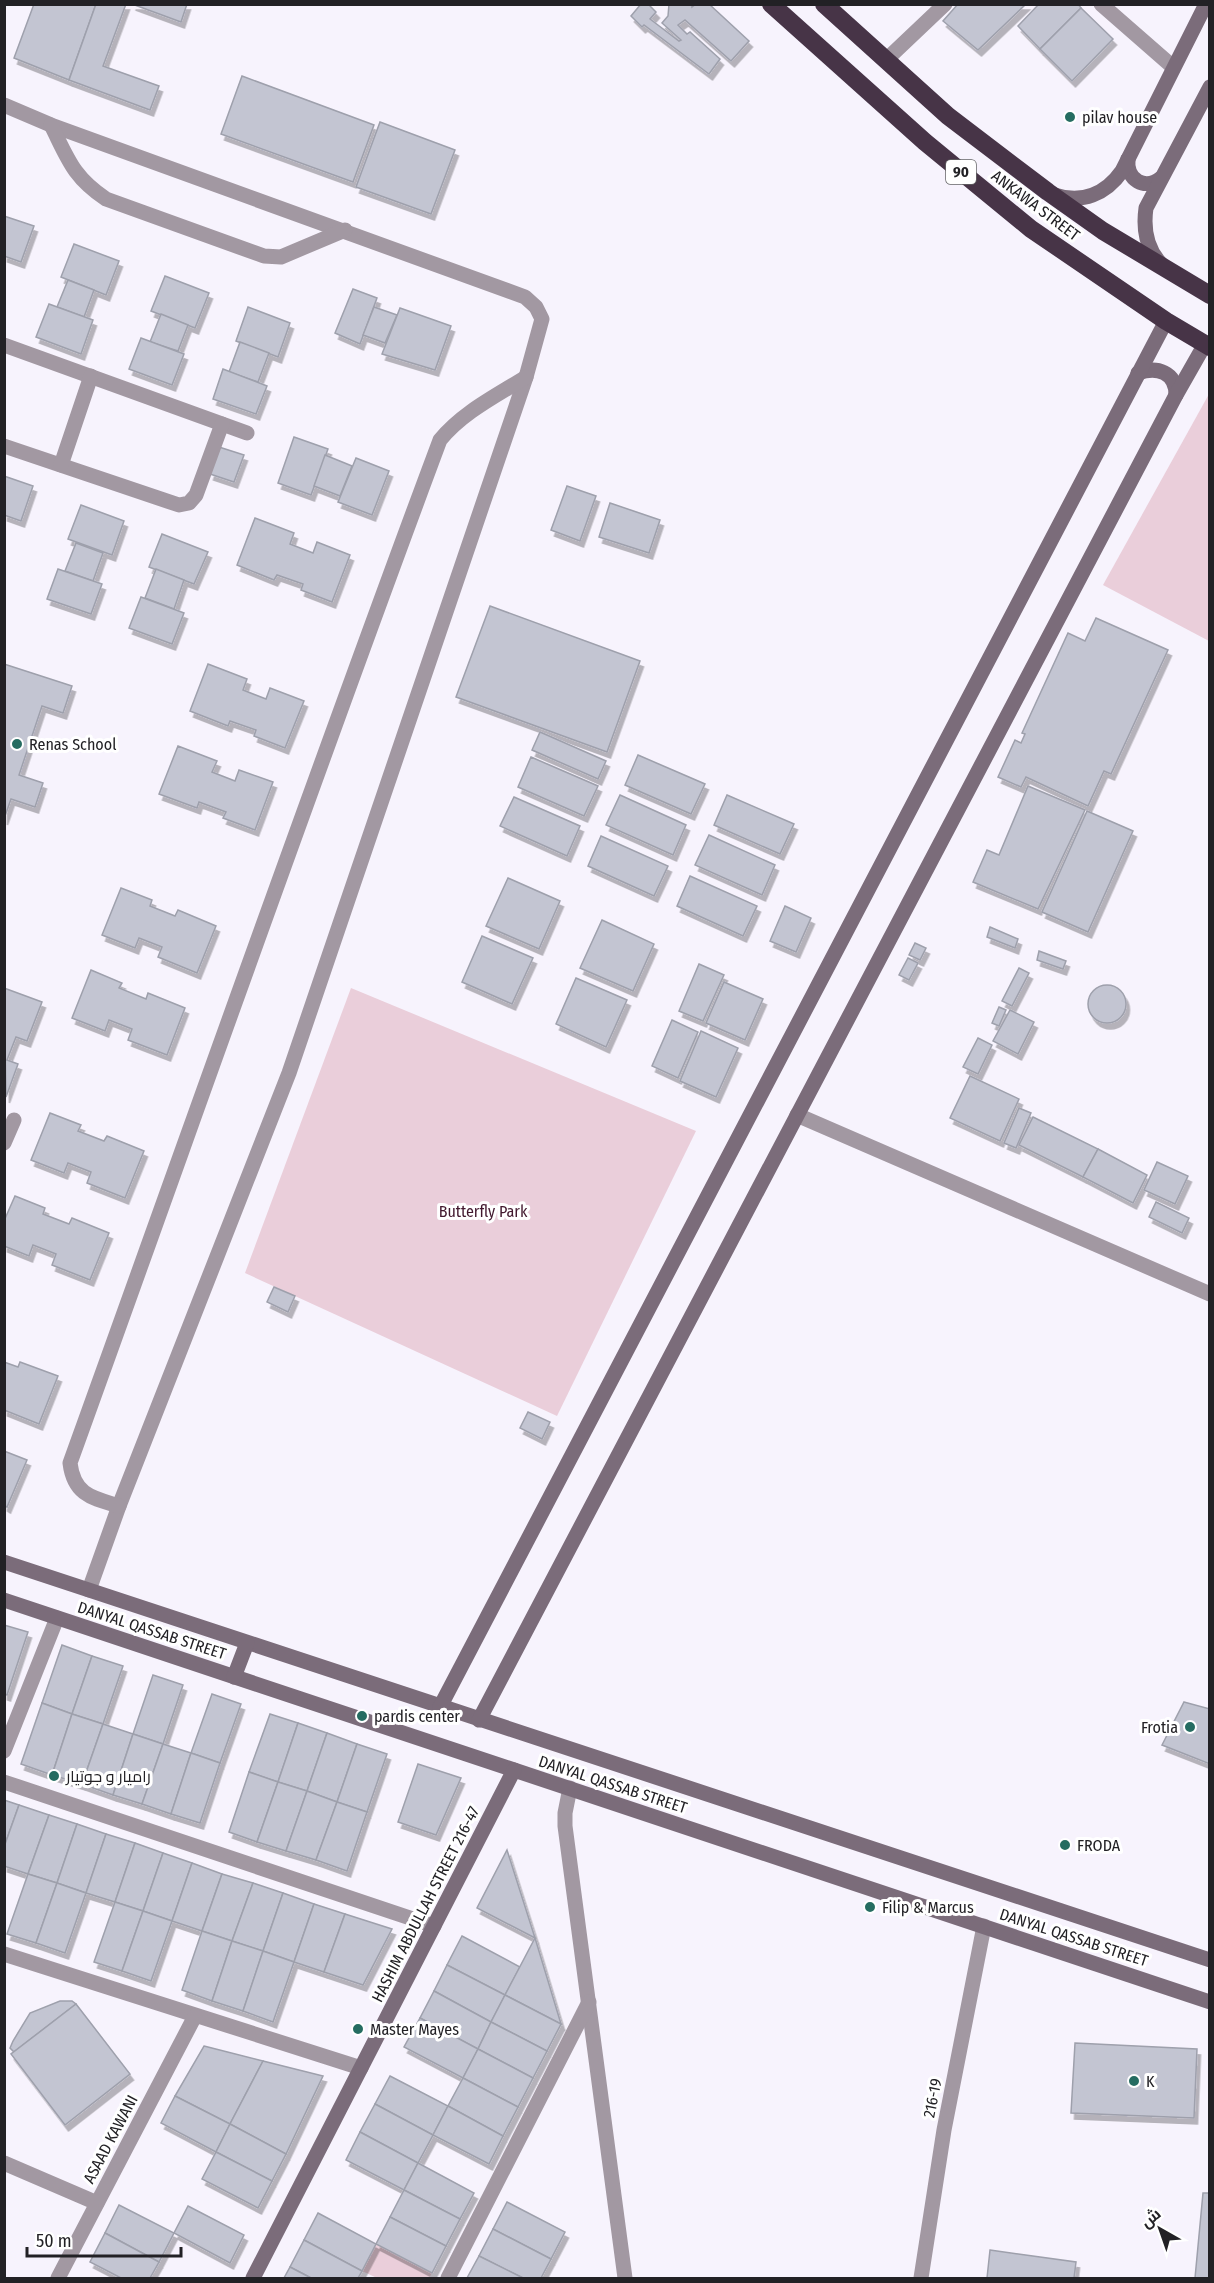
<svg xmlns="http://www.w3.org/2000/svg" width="1214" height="2283" font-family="'Fira Sans Condensed',Cairo,sans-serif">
<defs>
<filter id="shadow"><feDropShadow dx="3.5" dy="6" stdDeviation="0" flood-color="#0004"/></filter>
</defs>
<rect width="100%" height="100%" fill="#f7f3fd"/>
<g fill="#eaceda">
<polygon points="1209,394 1209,641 1103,585"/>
<polygon points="351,988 696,1131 557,1416 245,1273"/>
<polygon points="376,2244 432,2273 429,2278 377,2278 362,2271"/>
</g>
<g fill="#c3c5d2" stroke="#9ea0ac" stroke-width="1.5" filter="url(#shadow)">
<polygon points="34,4 96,4 69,80 14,58"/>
<polygon points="96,4 126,4 103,66 159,86 150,110 69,80"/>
<polygon points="132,4 187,4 181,22"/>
<polygon points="641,4 648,4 656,12 650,19 679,41 681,40 662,23 668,16 669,4 692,4 692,7 696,4 709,4 749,41 731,61 685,20 678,25 687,34 690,32 720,59 709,74 644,25 642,27 631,16"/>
<polygon points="958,4 1026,4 978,50 943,21"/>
<polygon points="1039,4 1078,4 1081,8 1040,49 1018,26"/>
<polygon points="1081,8 1113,39 1072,81 1040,49"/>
<polygon points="242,76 374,125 353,182 221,134"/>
<polygon points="380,122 455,150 431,214 356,187"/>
<polygon points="4,216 34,226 21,262 4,256"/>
<polygon points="74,244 119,261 106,295 61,277"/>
<polygon points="165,276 209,293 195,328 151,311"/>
<polygon points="68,280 94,290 84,317 57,307"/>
<polygon points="353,289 377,298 360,344 335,333"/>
<polygon points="49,304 93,320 81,354 36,337"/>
<polygon points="248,307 290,323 278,357 236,341"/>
<polygon points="374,307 397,315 385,343 363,335"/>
<polygon points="400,308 451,326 435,370 382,354"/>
<polygon points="161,314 188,325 178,351 150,342"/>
<polygon points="141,338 184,354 172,385 129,369"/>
<polygon points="240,342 269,353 258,382 229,372"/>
<polygon points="223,369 267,386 256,414 213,399"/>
<polygon points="294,437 328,449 311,495 278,483"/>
<polygon points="219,447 244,455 234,482 210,474"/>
<polygon points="325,455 352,466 340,496 314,486"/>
<polygon points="356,458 389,471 372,515 338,502"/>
<polygon points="4,476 33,486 21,521 4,515"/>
<polygon points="567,486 596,496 580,541 551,530"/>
<polygon points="610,503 660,520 649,553 599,537"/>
<polygon points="81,505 124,521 112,555 68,539"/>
<polygon points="255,518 294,533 290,544 313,553 317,542 350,555 332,602 301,590 303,584 277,575 274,580 237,565"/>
<polygon points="162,534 208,552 194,584 149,567"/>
<polygon points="76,543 103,553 93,581 65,571"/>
<polygon points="58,569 102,584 91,614 47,599"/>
<polygon points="156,569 184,580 174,609 145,598"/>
<polygon points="141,597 184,613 172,644 129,628"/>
<polygon points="490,606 640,661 607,752 456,697"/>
<polygon points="1096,618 1168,650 1111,774 1104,771 1088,806 1026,777 1021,787 998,777 1015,740 1021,743 1025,734 1022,733 1068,633 1085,641"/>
<polygon points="4,664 72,686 63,713 42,706 19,775 43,783 35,807 11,799 4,819"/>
<polygon points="208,664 247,679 243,690 266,699 270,688 304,701 285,748 254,736 256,730 230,721 228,726 190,711"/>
<polygon points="540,732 606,761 598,779 532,750"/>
<polygon points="178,746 217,761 212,772 235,781 239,770 273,782 255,830 223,818 226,812 199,802 197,808 159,794"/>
<polygon points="638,755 705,784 691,814 625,785"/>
<polygon points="531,757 598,786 584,816 518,787"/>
<polygon points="1028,786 1085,810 1038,909 973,882 987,850 999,855"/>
<polygon points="620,795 686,825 673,855 606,825"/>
<polygon points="727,795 794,824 780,854 714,825"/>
<polygon points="514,797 580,826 567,856 500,826"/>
<polygon points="1087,811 1133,831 1088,932 1042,912"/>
<polygon points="709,835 775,865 762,895 695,865"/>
<polygon points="601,836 668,866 654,896 588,866"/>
<polygon points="690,876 757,906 743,936 677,906"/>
<polygon points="508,878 560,901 539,949 486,926"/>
<polygon points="121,888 152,900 150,906 175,916 178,910 216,926 197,973 158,957 162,947 139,938 135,948 102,935"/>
<polygon points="785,906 811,918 796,952 770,941"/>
<polygon points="602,920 654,944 633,991 580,968"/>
<polygon points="990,927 1018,939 1015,948 987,937"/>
<polygon points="482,936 533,958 512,1004 462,982"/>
<polygon points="915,943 926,948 920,960 909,955"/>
<polygon points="1039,951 1066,961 1063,969 1037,960"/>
<polygon points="908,958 918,963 909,980 899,975"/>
<polygon points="699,964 724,975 703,1021 679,1011"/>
<polygon points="1019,968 1029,973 1012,1006 1002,1001"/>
<polygon points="91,970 122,983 119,988 146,999 148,993 185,1008 167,1055 128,1040 132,1029 109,1020 105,1031 72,1018"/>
<polygon points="576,978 627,1000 606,1047 556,1024"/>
<polygon points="724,982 763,999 745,1040 706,1023"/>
<circle cx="1107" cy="1004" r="19"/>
<polygon points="4,988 42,1002 27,1041 16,1037 7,1060 18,1064 6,1097"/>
<polygon points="999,1007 1006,1010 999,1026 992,1023"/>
<polygon points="1010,1010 1034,1022 1018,1054 993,1041"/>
<polygon points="672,1020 698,1032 678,1078 652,1066"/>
<polygon points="701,1031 738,1048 716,1097 680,1081"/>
<polygon points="978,1038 992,1045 978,1074 963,1067"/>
<polygon points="970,1076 1019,1099 1000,1141 950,1118"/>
<polygon points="1019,1108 1031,1113 1016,1148 1004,1143"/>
<polygon points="50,1113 81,1125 78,1131 104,1141 107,1136 144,1151 125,1198 87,1183 91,1172 68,1163 64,1173 31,1160"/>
<polygon points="1033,1117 1098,1149 1083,1177 1019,1145"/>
<polygon points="1098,1149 1147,1175 1133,1203 1083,1177"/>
<polygon points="1157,1162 1188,1176 1175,1204 1144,1190"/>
<polygon points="15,1196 45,1208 43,1214 69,1224 72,1218 109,1233 90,1280 52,1265 56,1254 33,1245 29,1256 4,1246 4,1221"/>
<polygon points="1156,1202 1189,1218 1182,1233 1149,1217"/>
<polygon points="274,1287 295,1296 288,1312 267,1302"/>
<polygon points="4,1362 18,1367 20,1362 58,1376 39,1424 4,1410"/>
<polygon points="528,1412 550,1422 542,1439 520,1428"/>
<polygon points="4,1451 27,1460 7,1507 4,1505"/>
<polygon points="4,1625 28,1632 7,1695 4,1694"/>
<polygon points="62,1645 92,1656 72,1714 42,1703"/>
<polygon points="92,1656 123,1666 103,1724 72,1714"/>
<polygon points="153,1675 183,1685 163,1744 133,1734"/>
<polygon points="212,1694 241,1704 220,1763 191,1753"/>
<polygon points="1184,1702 1210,1709 1210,1764 1162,1745"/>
<polygon points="42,1703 72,1714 52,1775 21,1764"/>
<polygon points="72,1714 103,1724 82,1784 52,1775"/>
<polygon points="270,1714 298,1723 278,1782 249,1772"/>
<polygon points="298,1723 327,1733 307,1791 278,1782"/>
<polygon points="103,1724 133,1734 113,1795 82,1784"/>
<polygon points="327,1733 357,1744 337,1802 307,1791"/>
<polygon points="133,1734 163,1744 142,1804 113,1795"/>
<polygon points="163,1744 191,1753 171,1814 142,1804"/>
<polygon points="357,1744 387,1754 367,1812 337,1802"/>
<polygon points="191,1753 220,1763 200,1823 171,1814"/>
<polygon points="418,1764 461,1778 436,1835 398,1822"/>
<polygon points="249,1772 278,1782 257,1842 229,1832"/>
<polygon points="278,1782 307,1791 286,1851 257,1842"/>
<polygon points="307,1791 337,1802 316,1860 286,1851"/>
<polygon points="4,1800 19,1805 4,1847"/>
<polygon points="337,1802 367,1812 347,1871 316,1860"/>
<polygon points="19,1805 49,1815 28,1874 4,1866 4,1847"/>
<polygon points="49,1815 77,1824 57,1883 28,1874"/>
<polygon points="77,1824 106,1834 86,1893 57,1883"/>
<polygon points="106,1834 135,1843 115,1902 86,1893"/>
<polygon points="135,1843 163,1853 143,1911 115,1902"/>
<polygon points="507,1850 535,1938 477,1908"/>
<polygon points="163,1853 192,1863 172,1921 143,1911"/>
<polygon points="192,1863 222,1874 202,1931 172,1921"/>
<polygon points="28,1874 57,1883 36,1943 7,1934"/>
<polygon points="222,1874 253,1883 232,1941 202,1931"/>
<polygon points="57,1883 86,1893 65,1953 36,1943"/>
<polygon points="253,1883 283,1893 263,1951 232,1941"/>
<polygon points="283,1893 314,1904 294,1962 263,1951"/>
<polygon points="115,1902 143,1911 122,1971 94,1962"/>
<polygon points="314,1904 345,1914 324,1972 294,1962"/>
<polygon points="143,1911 172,1921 151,1981 122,1971"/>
<polygon points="345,1914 392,1929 363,1985 324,1972"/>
<polygon points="202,1931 232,1941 212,2001 182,1990"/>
<polygon points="462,1936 520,1967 505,1995 447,1965"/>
<polygon points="535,1938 561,2024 505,1995"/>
<polygon points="232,1941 263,1951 243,2011 212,2001"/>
<polygon points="263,1951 294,1962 273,2022 243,2011"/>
<polygon points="447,1965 505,1995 491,2022 434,1991"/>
<polygon points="434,1991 491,2022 478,2049 420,2018"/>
<polygon points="505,1995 561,2024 547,2051 491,2022"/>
<polygon points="60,2001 72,2001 76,2004 14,2052 10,2048 13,2041 30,2013"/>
<polygon points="76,2004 130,2074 65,2125 11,2054"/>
<polygon points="420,2018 478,2049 463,2078 404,2047"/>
<polygon points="491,2022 547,2051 533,2078 478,2049"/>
<polygon points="1075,2043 1197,2049 1194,2118 1071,2113"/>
<polygon points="204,2046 263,2061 230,2124 175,2096"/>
<polygon points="478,2049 533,2078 518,2107 463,2078"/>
<polygon points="263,2061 323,2076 286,2154 230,2124"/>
<polygon points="390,2076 448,2106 433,2135 375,2104"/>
<polygon points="463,2078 518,2107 503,2136 448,2106"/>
<polygon points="175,2096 230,2124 216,2152 161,2123"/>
<polygon points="375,2104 433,2135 418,2163 360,2132"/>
<polygon points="448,2106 503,2136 489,2164 433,2135"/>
<polygon points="230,2124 286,2154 272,2181 216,2152"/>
<polygon points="360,2132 418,2163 404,2190 346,2160"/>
<polygon points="216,2152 272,2181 258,2208 202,2179"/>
<polygon points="418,2163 474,2193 460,2219 404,2190"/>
<polygon points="404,2190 460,2219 446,2246 390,2217"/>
<polygon points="1203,2193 1210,2193 1210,2278 1195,2278"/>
<polygon points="507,2202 565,2232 551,2259 493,2229"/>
<polygon points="119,2205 174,2233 159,2262 105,2233"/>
<polygon points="188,2206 244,2235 230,2263 174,2233"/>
<polygon points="318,2213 376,2244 362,2271 304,2240"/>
<polygon points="390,2217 446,2246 432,2273 376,2244"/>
<polygon points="493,2229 551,2259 541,2278 523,2278 479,2256"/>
<polygon points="105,2233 159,2262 150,2278 121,2278 90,2262"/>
<polygon points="304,2240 362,2271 358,2278 311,2278 290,2267"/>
<polygon points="990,2250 1076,2262 1074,2278 987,2278"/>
<polygon points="479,2256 523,2278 467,2278"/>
<polygon points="290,2267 311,2278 284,2278"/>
</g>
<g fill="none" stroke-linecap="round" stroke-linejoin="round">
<g stroke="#a298a2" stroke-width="15">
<polyline points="1101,4 1173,67"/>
<polyline points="886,60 945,4"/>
<polyline points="4,105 51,125 525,297 536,307 542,319 526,377 289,1073 119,1506 89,1590"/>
<path d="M51,125C68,159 73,177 106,199L264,256L281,257L345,230"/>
<polyline points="4,345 247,433"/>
<polyline points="4,446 179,505 189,503 196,495 222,424"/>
<polyline points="61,465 91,376"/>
<polyline points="797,1115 1210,1294"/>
<polyline points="4,1143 14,1120"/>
<path d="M119,1506C92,1498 74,1495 70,1463C193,1122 313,780 440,440C463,412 496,396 526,377"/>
<polyline points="4,1751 57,1618"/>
<polyline points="4,1782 434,1926"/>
<polyline points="570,1788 565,1813 565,1826 625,2278"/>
<polyline points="4,1954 361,2068"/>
<polyline points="4,2163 97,2203"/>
<polyline points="58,2278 195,2016"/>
<polyline points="448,2278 589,2002"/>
<polyline points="921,2278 944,2130 984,1926"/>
</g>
<g stroke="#7b6c7a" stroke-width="15">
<path d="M1128,159C1126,180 1145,191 1161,178"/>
<path d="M1055,195C1082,204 1106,194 1122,171L1206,4"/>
<path d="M1161,264C1146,248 1143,229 1146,208L1210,87"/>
<path d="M1138,373C1157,366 1176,372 1176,395"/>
<polyline points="4,1562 1210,1960"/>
<polyline points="4,1600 1210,2002"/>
<polyline points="234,1677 247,1643"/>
<polyline points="440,1707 1166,321"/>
<polyline points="479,1720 1176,395 1205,344"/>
<polyline points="253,2278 514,1770"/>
</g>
<g stroke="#473447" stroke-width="18">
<polyline points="771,4 925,142 1031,229 1166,321 1210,347"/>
<polyline points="824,4 948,116 1048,192 1103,231 1210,295"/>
</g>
</g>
<g fill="#256c61" stroke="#fff" stroke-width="2">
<circle cx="1070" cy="117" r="6"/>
<circle cx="17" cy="744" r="6"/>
<circle cx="362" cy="1716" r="6"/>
<circle cx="1190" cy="1727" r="6"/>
<circle cx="54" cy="1776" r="6"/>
<circle cx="1065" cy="1845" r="6"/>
<circle cx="870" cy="1907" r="6"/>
<circle cx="358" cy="2029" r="6"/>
<circle cx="1134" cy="2081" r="6"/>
</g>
<g text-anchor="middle" stroke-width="6" stroke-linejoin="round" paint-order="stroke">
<rect fill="#fff" stroke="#646466" stroke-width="1.5" x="946" y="160" width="30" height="24" rx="4.5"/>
<g font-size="15" font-weight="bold" fill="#222125">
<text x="961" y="177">90</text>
</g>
<g font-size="16" fill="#222125" stroke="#fff" text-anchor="start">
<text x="1082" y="123">pilav house</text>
<text x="29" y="750">Renas School</text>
<text x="374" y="1722">pardis center</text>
<text x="1178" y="1733" text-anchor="end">Frotia</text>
<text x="66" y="1782">رامیار و جوتیار</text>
<text x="1077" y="1851">FRODA</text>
<text x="882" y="1913">Filip &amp; Marcus</text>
<text x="370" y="2035">Master Mayes</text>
<text x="1146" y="2087">K</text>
</g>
<g font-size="16" fill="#222125" stroke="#fff">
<text transform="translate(1036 205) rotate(37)" y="6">ANKAWA STREET</text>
<text transform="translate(152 1630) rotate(18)" y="6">DANYAL QASSAB STREET</text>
<text transform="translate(613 1784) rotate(18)" y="6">DANYAL QASSAB STREET</text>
<text transform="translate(425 1904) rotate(-63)" y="6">HASHIM ABDULLAH STREET 216-47</text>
<text transform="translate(1074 1937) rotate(18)" y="6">DANYAL QASSAB STREET</text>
<text transform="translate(932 2098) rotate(-79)" y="6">216-19</text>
<text transform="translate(110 2139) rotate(-62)" y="6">ASAAD KAWANI</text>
</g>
<g font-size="16" fill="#42182e" stroke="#fff">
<text x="483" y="1217">Butterfly Park</text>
</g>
</g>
<rect width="1214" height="2283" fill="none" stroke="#222125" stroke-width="12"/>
<g transform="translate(1160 2229) rotate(320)" stroke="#ffffff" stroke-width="4.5" paint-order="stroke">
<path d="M0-4.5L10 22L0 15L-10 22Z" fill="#222125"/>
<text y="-9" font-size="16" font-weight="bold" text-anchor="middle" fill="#222125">ش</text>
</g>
<path d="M27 2247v9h154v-9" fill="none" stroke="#222125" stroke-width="3"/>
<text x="36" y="2247" font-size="18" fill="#222125" stroke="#ffffff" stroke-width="4.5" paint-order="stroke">50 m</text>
</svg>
